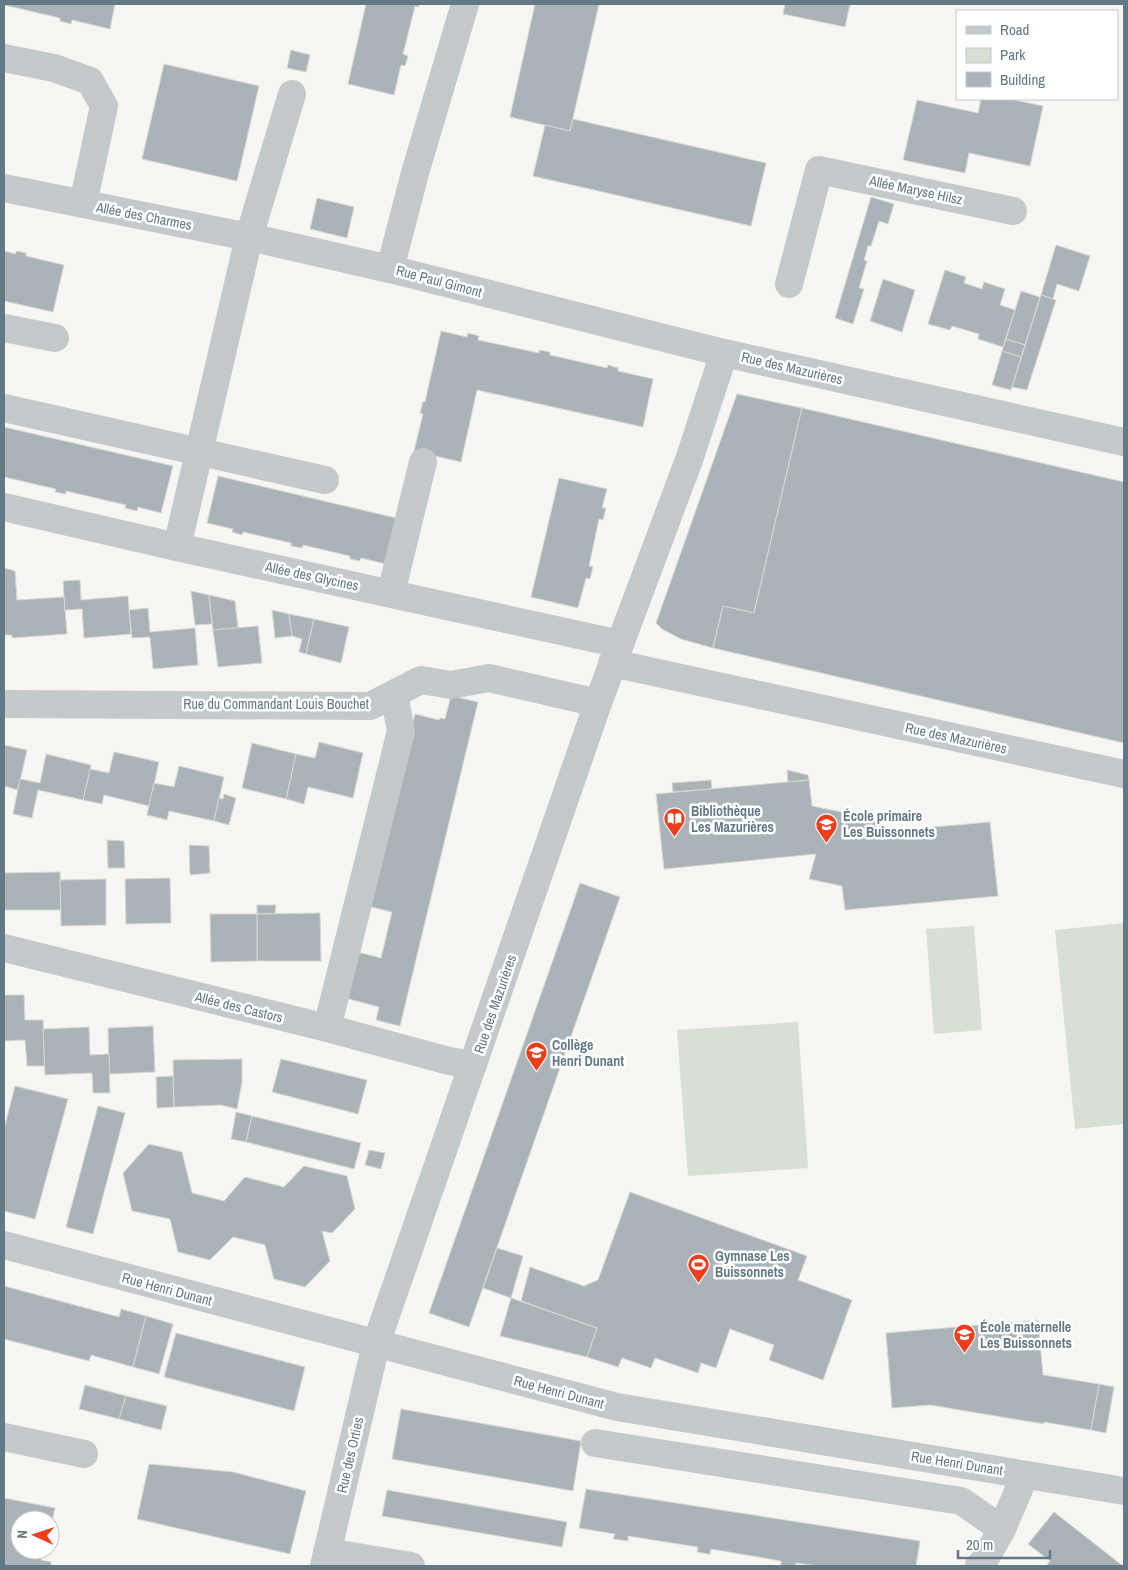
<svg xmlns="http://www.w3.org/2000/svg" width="1128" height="1570" font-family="'Archivo Narrow',sans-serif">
<rect width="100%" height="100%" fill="#f7f6f3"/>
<g fill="#d8dfd4">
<polygon points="1124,923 1124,1124 1075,1129 1055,930"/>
<polygon points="974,926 982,1030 934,1034 926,929"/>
<polygon points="798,1022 808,1168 688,1176 677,1030"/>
</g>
<g fill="#aab4b8" stroke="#d8d8d5">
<polygon points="4,4 115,4 110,29 72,20 71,24 60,21 60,18 4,5"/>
<polygon points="366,4 419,4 419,7 415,6 403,54 408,56 405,66 401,65 394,95 348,84"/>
<polygon points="535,4 599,4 570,131 510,117"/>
<polygon points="785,4 850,4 845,27 783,14"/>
<polygon points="291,50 310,55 306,72 287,68"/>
<polygon points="164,64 259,86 237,181 142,159"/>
<polygon points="981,99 1010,99 1043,106 1030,166 969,153 965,173 903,160 917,100 978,113"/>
<polygon points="573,119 766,163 751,226 533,176 545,125 570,131"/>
<polygon points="871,197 894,204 888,224 879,221 871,246 868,246 864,260 867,261 859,288 864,289 853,324 835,318"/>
<polygon points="317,198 354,207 347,238 310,229"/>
<polygon points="1056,245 1090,256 1079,291 1057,284 1053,299 1041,295"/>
<polygon points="4,251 15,254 17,251 26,253 26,256 64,265 53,312 4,301"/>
<polygon points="945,270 966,277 964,283 982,289 984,282 1005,289 1000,305 1015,310 1003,347 978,339 979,334 952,326 950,330 928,324"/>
<polygon points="883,279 915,290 902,332 870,321"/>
<polygon points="1021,291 1040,297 1025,345 1006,339"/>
<polygon points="1041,295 1056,300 1027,390 1012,387"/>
<polygon points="441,331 467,337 468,333 479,336 478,340 539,353 539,350 550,352 550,355 607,368 608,365 618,368 618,371 653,379 643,427 477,390 461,462 414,451 423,414 420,413 423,402 425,402"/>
<polygon points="1006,339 1025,345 1021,357 1002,351"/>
<polygon points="1002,351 1021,357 1011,390 992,385"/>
<polygon points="737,394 802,408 754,613 723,606 713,648 681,639 662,629 656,623"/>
<polygon points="802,408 1124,482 1124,743 713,648 723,606 754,613"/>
<polygon points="4,427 173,466 161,513 138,507 137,511 125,508 126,505 66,491 66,494 55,492 56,489 4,477"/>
<polygon points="218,476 396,518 386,564 361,558 360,561 350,559 350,556 303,545 302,548 291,546 291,543 243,532 242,535 232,532 233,529 207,523"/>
<polygon points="559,478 607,489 602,508 606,508 603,520 599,519 589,566 593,567 590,579 586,578 578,608 531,597"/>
<polygon points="4,568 15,571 17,600 64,597 67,634 12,638 12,635 4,635"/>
<polygon points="80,580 81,600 128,596 131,634 84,638 82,609 65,610 63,581"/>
<polygon points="191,591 209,595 212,624 195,625"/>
<polygon points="209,595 235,601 238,628 213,631"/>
<polygon points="148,608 150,632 195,628 198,665 153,669 150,637 132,638 129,610"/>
<polygon points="272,610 289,614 292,636 275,638"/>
<polygon points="289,614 314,619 306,654 299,652 302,639 292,636"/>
<polygon points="314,619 349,627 341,663 306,654"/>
<polygon points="258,626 262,663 218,667 213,630"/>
<polygon points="451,696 478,702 400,1026 376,1020 379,1007 345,998 357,952 381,958 392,912 368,906 415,714 439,720 440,718 445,719"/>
<polygon points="319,742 363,753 353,798 308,787 304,804 286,799 296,754 315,758"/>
<polygon points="252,743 296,754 286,799 242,788"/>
<polygon points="4,745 27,750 18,790 4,786"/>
<polygon points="114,752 159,762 149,806 104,795 102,804 83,800 90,769 109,773"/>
<polygon points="46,754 91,765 83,800 38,790 32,818 13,814 20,779 40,783"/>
<polygon points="179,766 224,777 214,821 169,811 167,820 147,815 154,783 174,787"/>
<polygon points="787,770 808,775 809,780 788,782"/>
<polygon points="711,780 712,789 673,792 672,783"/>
<polygon points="809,780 812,806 881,820 878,832 990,822 998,896 845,910 842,886 809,879 816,854 664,869 656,794"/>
<polygon points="224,794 236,798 229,825 214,821 219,798 223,799"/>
<polygon points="107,840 124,841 125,868 108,868"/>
<polygon points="189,845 209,846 210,873 190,875"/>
<polygon points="60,872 61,910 4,910 4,873"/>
<polygon points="170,878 171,923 126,924 125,879"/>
<polygon points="106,879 106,925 61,926 60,880"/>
<polygon points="580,883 620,897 469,1327 429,1313"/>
<polygon points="257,905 276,905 275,914 257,914"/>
<polygon points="320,913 321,961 257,961 257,914"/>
<polygon points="210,914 257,914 257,961 211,962"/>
<polygon points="4,995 24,995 25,1020 43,1020 45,1066 27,1066 25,1040 4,1041"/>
<polygon points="153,1026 155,1072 109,1074 108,1028"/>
<polygon points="89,1027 90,1055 109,1054 110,1093 93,1093 92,1073 45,1075 43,1029"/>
<polygon points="242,1059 242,1082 237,1109 221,1105 174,1107 173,1060"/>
<polygon points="281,1059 367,1080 358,1114 272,1092"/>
<polygon points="173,1076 174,1107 157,1108 156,1077"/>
<polygon points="15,1086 68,1099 35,1219 4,1211 4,1129"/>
<polygon points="98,1106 125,1113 93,1234 66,1227"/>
<polygon points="236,1112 252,1116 246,1142 231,1139"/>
<polygon points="252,1116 361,1143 354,1169 246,1142"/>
<polygon points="149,1144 182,1152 192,1193 224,1201 245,1177 284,1187 304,1166 347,1176 355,1209 332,1233 322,1231 330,1261 305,1287 274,1279 265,1245 233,1237 210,1260 178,1252 170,1219 132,1211 123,1173"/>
<polygon points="369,1150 385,1153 381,1169 365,1165"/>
<polygon points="630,1192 807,1256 798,1280 852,1300 823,1380 769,1360 774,1345 730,1329 716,1368 701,1363 698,1373 655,1358 651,1368 622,1358 618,1367 587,1357 597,1328 521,1301 530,1267 584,1286 598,1280"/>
<polygon points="497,1248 523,1256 511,1298 483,1288"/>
<polygon points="4,1286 119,1317 121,1309 146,1316 133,1367 91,1355 89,1361 4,1339"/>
<polygon points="511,1298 597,1328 587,1357 500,1336"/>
<polygon points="146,1316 173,1324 159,1374 133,1367"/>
<polygon points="1038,1320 1043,1375 1099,1384 1091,1430 1044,1422 1044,1424 930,1405 892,1408 886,1333"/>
<polygon points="176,1333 305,1367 294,1411 164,1377"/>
<polygon points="1099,1384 1114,1387 1106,1433 1091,1430"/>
<polygon points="85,1385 126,1396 119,1419 79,1409"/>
<polygon points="126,1396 167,1406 161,1430 119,1419"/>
<polygon points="401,1409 581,1441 573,1491 392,1459"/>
<polygon points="149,1464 233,1472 306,1491 290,1554 137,1519"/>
<polygon points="586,1489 920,1541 916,1566 818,1566 796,1563 795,1566 781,1566 781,1561 711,1549 710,1554 708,1554 697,1552 698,1547 628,1536 628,1541 613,1539 615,1534 579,1528"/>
<polygon points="387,1490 567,1522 562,1547 382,1516"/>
<polygon points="4,1498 55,1508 50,1531 50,1520 20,1520 20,1550 44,1550 41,1560 51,1562 51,1566 4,1566"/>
<polygon points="1054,1512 1123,1566 1048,1566 1047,1565 1050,1561 1028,1544"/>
</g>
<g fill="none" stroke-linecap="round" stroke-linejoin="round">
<g stroke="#c4c9cb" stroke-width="28">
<polyline points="465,4 415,173 390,269 724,353 1124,442"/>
<polyline points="4,58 54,68 90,81 104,106 83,204"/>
<polyline points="4,188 249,237 390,269"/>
<polyline points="789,284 819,170 1013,211"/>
<polyline points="4,328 55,338"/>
<polyline points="4,408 325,480"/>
<polyline points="4,507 177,547 620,644"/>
<polyline points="177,547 249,237 292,94"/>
<polyline points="391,593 423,462"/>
<polyline points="612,663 1124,774"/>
<polyline points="4,704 370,706 421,680 451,685 489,678 598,703"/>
<polyline points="4,948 327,1028 449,1061 473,1065"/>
<polyline points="327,1028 401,731 394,694"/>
<polyline points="4,1245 617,1407 1124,1491"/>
<polyline points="4,1437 84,1454"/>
<polyline points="595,1443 961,1501 1002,1529"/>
<polyline points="327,1552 411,1566"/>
<polyline points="324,1566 376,1344 598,703 690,457 724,353"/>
<polyline points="979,1566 984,1561 1002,1529 1025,1475"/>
</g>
</g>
<defs>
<symbol id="library-pin" viewBox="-11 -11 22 30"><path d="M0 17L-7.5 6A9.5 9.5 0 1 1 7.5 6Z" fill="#ee3d1b" stroke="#fff"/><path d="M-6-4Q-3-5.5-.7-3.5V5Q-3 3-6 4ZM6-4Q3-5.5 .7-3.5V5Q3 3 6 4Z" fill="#fff"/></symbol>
<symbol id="school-pin" viewBox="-11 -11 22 30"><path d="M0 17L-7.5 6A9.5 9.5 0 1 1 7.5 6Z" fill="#ee3d1b" stroke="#fff"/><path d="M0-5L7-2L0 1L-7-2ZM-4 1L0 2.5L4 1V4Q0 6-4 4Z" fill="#fff"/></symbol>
<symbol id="stadium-pin" viewBox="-11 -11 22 30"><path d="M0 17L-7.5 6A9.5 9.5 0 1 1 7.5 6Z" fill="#ee3d1b" stroke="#fff"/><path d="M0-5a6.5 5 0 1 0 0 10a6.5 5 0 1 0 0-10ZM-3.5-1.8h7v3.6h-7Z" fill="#fff"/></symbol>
</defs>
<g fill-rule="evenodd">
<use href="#library-pin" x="662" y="806" width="25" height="34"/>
<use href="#school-pin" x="814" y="812" width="25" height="34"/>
<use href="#school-pin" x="524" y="1040" width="25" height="34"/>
<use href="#stadium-pin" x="686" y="1252" width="25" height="34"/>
<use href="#school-pin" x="952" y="1322" width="25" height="34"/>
</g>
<g text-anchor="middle" stroke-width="5" stroke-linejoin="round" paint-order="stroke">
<g font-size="14" fill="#637986" stroke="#fff">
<text transform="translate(916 190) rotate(12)" y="5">Allée Maryse Hilsz</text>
<text transform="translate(144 216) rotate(11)" y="5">Allée des Charmes</text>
<text transform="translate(439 281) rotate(15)" y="5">Rue Paul Gimont</text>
<text transform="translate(792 368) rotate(13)" y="5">Rue des Mazurières</text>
<text transform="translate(312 576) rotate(12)" y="5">Allée des Glycines</text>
<text x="276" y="709">Rue du Commandant Louis Bouchet</text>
<text transform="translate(956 738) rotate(12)" y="5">Rue des Mazurières</text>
<text transform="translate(495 1004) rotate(-71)" y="5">Rue des Mazurières</text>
<text transform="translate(239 1007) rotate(14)" y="5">Allée des Castors</text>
<text transform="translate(167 1289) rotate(15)" y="5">Rue Henri Dunant</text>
<text transform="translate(559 1392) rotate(15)" y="5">Rue Henri Dunant</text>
<text transform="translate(350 1455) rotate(-77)" y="5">Rue des Orties</text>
<text transform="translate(957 1463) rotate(9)" y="5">Rue Henri Dunant</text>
</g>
<g font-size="14" font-weight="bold" fill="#637986" stroke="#fff" text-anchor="start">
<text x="691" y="816">Bibliothèque<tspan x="691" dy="16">Les Mazurières</tspan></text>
<text x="843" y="821">École primaire<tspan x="843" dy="16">Les Buissonnets</tspan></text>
<text x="552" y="1050">Collège<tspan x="552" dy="16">Henri Dunant</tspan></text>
<text x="715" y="1261">Gymnase Les<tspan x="715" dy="16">Buissonnets</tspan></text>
<text x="980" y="1332">École maternelle<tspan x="980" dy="16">Les Buissonnets</tspan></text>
</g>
</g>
<rect width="1128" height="1570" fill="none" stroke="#637986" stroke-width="10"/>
<rect x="956" y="10" width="162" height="90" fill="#ffffff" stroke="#c1c9cf"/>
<rect x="966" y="26" width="25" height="8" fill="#c4c9cb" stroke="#c1c9cf"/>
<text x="1000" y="35" font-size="15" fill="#637986">Road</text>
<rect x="966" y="48" width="25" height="15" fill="#d8dfd4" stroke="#c1c9cf"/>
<text x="1000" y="60" font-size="15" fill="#637986">Park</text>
<rect x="966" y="72" width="25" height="15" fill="#aab4b8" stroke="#c1c9cf"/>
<text x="1000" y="85" font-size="15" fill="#637986">Building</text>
<g transform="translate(35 1535) rotate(273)"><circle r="24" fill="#ffffff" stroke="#c1c9cf"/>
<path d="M0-4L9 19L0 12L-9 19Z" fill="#ee3d1b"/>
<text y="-8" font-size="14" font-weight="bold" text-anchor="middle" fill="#637986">N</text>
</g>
<path d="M958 1550v8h92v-8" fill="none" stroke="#637986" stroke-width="2.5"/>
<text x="966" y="1550" font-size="15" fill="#637986" stroke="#ffffff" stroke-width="4" paint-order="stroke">20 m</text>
</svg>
